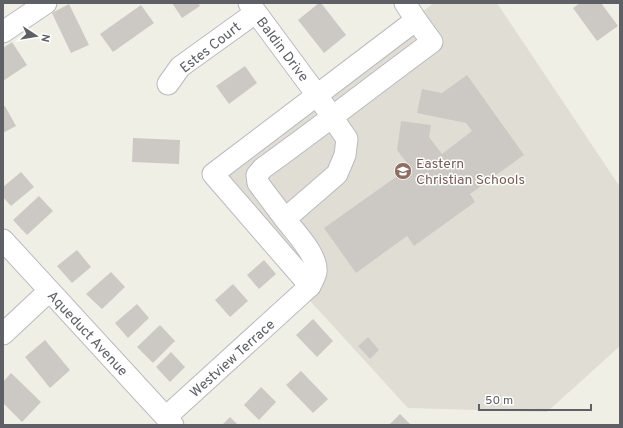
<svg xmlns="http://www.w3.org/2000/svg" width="623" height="428" font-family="Overpass,sans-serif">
<rect width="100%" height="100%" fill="#f0efe6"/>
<polygon fill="#e0ded4" points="434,3 497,3 620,187 620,346 547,412 408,408 312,303 205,173"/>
<g fill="#ccc9c4">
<polygon points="172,3 198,3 200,6 182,18"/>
<polygon points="319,3 321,3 346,35 324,53 298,20"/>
<polygon points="580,3 601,3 618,26 597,41 573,8"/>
<polygon points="69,4 89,45 71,53 52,13"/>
<polygon points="141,5 154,23 113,52 100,34"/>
<polygon points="12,42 27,65 3,81 3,48"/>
<polygon points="245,66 257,83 229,104 216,86"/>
<polygon points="467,75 524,155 470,194 475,202 414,246 407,236 356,273 324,228 410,167 397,150 401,121 431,125 429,137 442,154 472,131 466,123 417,113 422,89 442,93"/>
<polygon points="5,106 16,126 3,133 3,107"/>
<polygon points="133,138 180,140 179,164 132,162"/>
<polygon points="21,172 34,187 11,206 3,197 3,187"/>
<polygon points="39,196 53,211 27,235 13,220"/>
<polygon points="77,250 91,267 72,283 57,266"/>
<polygon points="264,260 276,274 259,289 247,275"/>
<polygon points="111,272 125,287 102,309 86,294"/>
<polygon points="233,284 248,301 230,317 215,300"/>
<polygon points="137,304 149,318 128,338 115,323"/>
<polygon points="313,319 333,341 317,357 296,335"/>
<polygon points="160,325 175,341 153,363 137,347"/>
<polygon points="368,337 379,350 370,359 358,346"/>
<polygon points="45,340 70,370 50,388 25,357"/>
<polygon points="171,352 185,367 170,382 156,367"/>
<polygon points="301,371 328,399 313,413 286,385"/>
<polygon points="11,373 41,402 22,422 3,403 3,382"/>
<polygon points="261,387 276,402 259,420 244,405"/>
<polygon points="400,414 411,425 389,425"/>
<polygon points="230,417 238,425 222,425"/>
</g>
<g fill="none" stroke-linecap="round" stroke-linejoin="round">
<defs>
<g id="minor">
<path d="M249,3L317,95L347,139L345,155L337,174L285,219L258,183L257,175L263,168C320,127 375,84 432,42L416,20"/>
<polyline points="3,32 46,3"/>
<polyline points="168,84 180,67 255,13"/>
<path d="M285,219C294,231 318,255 316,272C315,277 312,282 310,286"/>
<polyline points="3,240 173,425"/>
<polyline points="3,334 49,291"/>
<polyline points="166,417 310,286 213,174 416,20 405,3"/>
</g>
</defs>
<use href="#minor" stroke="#b9bac0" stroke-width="23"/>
<use href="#minor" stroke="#fff" stroke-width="21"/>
</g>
<defs>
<symbol id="school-disc" viewBox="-11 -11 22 22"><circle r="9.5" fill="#8d6e63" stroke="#fff"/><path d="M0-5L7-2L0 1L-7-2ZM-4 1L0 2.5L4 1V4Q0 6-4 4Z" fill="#fff"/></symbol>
</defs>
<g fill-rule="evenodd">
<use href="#school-disc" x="393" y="161" width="20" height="20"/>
</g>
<g text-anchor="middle" stroke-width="3" stroke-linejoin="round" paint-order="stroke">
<g font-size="14" fill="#5e6066" stroke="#fff">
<text transform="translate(210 47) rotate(-38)" y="5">Estes Court</text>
<text transform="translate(283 49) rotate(53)" y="5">Baldin Drive</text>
<text transform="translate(88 333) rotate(47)" y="5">Aqueduct Avenue</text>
<text transform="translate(232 358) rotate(-42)" y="5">Westview Terrace</text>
</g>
<g font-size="14" fill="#785e54" stroke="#fff" text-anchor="start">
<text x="416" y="168">Eastern<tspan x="416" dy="16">Christian Schools</tspan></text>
</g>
</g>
<rect width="623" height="428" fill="none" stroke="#5e6066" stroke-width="8"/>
<g transform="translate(36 36) rotate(102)" stroke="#ffffff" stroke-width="3" paint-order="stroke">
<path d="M0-3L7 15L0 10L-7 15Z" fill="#5e6066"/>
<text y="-6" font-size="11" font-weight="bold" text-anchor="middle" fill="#5e6066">N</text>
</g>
<path d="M479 404v6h112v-6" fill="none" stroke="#5e6066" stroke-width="2"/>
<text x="485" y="404" font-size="12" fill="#5e6066" stroke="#ffffff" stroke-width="3" paint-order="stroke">50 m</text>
</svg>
